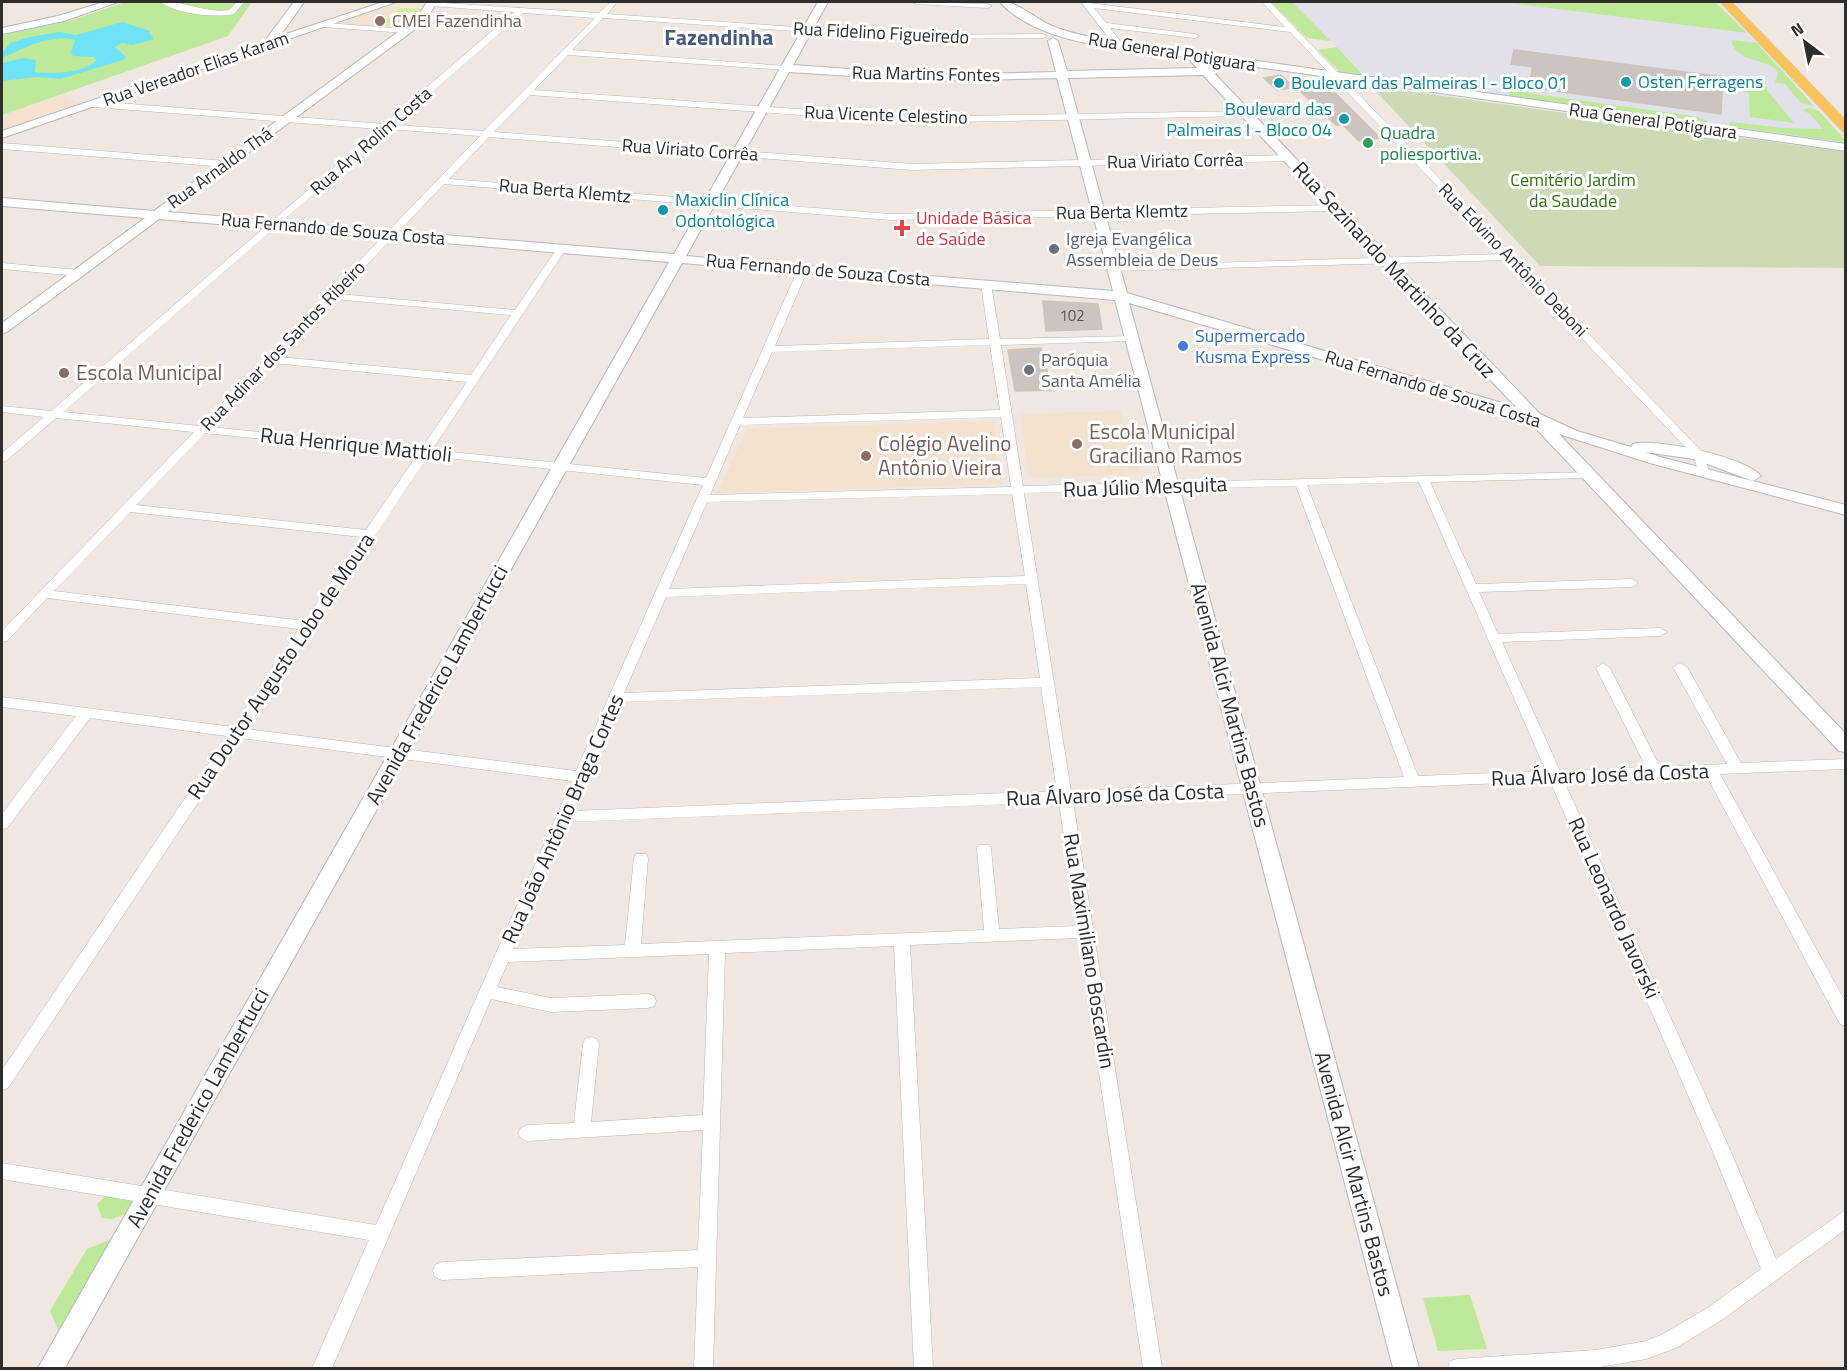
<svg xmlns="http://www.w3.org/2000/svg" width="1847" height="1370" font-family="'Titillium Web',sans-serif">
<rect width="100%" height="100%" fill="#f0e7e0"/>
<polygon fill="#e2e0e8" points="1292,2 1502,2 1747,33 1843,140 1840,142 1367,77"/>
<g fill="#f2e2cf">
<polygon points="383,7 424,8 417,17 403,28 338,24"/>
<polygon points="64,94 80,104 2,130 2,115"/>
<polygon points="1120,411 1140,474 1029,478 1020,414"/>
<polygon points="994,421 1001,484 717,493 747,429"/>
</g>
<g fill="#bee99a">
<polygon points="126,2 252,2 228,36 2,115 2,35 69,21"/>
<polygon points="1271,2 1292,2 1331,41 1307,38"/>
<polygon points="1502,2 1715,2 1747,33"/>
<path d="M1731,40L1757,43L1814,106L1801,103L1785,84L1775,83L1778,73L1776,69C1762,58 1736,62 1731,40Z"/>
<polygon points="1337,47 1363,75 1340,72 1318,50"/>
<polygon points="1741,80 1766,84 1767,90 1794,123 1750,117 1749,93 1741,91"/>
<polygon points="1514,91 1693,116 1706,120 1710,123 1509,96 1510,92"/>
<polygon points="1808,108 1819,111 1845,140 1842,142 1728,126 1730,122 1785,128 1823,129 1810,114 1802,110"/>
<polygon points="108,1194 131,1200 134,1211 112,1219 102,1218 97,1204"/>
<polygon points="117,1237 63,1341 50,1311 87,1249"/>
<polygon points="1470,1295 1487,1349 1438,1351 1423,1298"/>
</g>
<polygon fill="#ccdbb6" points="1371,86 1845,152 1845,268 1540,266"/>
<polygon fill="#d4f095" points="400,8 421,9 403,26 380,25"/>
<path fill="#6ee3f7" d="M122,22L150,31L149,33L154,39L133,45L122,43L115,47L126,57L123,60L60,79L36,77L2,81V63L23,58L36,60L35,72C53,74 83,74 97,60L93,57L73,56L71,52L75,40C51,33 23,49 2,58V53L10,43L30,37L59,32L76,35Z"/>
<g fill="#cbc4bf" stroke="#ccc3b9" stroke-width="1.5">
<polygon points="1514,50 1723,77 1721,114 1528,87 1533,67 1511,64"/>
<polygon points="1281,75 1294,88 1277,90 1264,78"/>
<polygon points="1324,83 1333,91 1380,138 1359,141 1343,125 1336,125 1295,86"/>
<polygon points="1043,301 1098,304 1102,329 1046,331"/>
<polygon points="1041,348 1052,390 1015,391 1008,350"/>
</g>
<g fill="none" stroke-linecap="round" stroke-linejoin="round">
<defs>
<g id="street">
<path d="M160,2C183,0 205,14 229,10L237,2H244L234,14C212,18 179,14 160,2Z"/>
<path d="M428,2L599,13L610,2H617L607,14L913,35L1043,34L1047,36L1043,38L913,39L603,18L572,50L786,66L790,68L786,70L568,55L534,90L909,117L1248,111L1249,113L1245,116L909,123L530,95L494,132L912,164L1288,155L1292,158L1288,161L912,170L489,137L449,179L890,214L1336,205L1341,208L1336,211L890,220L444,184L339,294L515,310L558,247L566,249L432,450L706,478L798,269L803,266L808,269L775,346L989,339L981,284L986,281L991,284L1000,339L1136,336V340L1132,341L1001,345L1023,486L1592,472L1594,474L1588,478L1430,482L1476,584L1632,579L1638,583L1632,587L1479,592L1498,634L1660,628L1667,632L1660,636L1502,642L1560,771L1646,767L1596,668L1603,663L1610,668L1660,767L1727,764L1673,667L1680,663L1687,667L1741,763L1846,759V769L1720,774L1846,1003V1026L1840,1024L1706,775L1564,781L1731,1152L1776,1259L1846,1210V1229L1723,1319L1676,1348L1646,1359L1594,1368H1448L1450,1361L1457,1359L1596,1350L1646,1341L1663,1334L1709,1307L1761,1269L1713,1152L1550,781L1073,801L1162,1368H1143L1079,938L910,945L933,1368H914L894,946L725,953L713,1368H694L698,1267L442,1280L435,1277L433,1271L435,1265L442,1262L698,1250L703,1130L527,1141L521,1138L518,1133L521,1128L527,1125L574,1123L583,1044L585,1039L591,1037L597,1039L599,1044L591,1122L703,1115L709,954L508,962L497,987L551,998L648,994L654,996L656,1001L654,1006L648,1008L551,1012L491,999L332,1368H312L369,1240L2,1179V1163L376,1225L572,781L241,738L8,1088L2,1090V1070L227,736L90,718L7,828L2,829V814L76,716L2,707V697L233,727L299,629L47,598L7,641L2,642V631L194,432L56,418L6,461L2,462V453L44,417L2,412V406L51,411L379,129L93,107L89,104L93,101L384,124L514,12L431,6H428ZM523,13L595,18L484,131L394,125ZM388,129L480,136L200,426L63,412ZM334,299L511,315L471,375L279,357ZM990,345L1000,410L743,418L772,352ZM273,363L467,382L421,449L211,427ZM1001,417L1011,487L710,495L740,425ZM205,433L417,455L366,530L136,505ZM428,456L703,485L576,771L247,729ZM1419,482L1546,771L1418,776L1307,485ZM1296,486L1404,777L1071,791L1024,493ZM1012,494L1025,576L669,589L707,502ZM130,512L362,537L305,621L54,591ZM1026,584L1040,678L624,693L666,597ZM1041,687L1057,791L573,811L620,702ZM1059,802L1077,926L999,929L991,849L989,845H979L977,849L984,930L641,944L648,858L646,854H636L634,858L625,945L513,949L568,822Z"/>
<polygon points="912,2 988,4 992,6 988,8 916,4"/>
<polygon points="1081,2 1285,27 1262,2 1270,2 1702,452 1709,471 1707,473 1699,473 1693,455 1507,260 1110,271 1109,269 1114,266 1502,254 1290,32 1094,8 1106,23 1195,34 1199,36 1195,38 1110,28 1123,45 1119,47 1116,47"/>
<polygon points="326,23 406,29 410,31 406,33 323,27 322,25"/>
<polygon points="2,143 226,161 231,164 226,167 2,149"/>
<polygon points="2,263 78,270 83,273 78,276 2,269"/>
</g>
<g id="secondary">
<polygon points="104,2 118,2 64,21 2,34 2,28 58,16"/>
<polygon points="294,2 304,2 280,36 383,2 396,2 2,138 2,131 264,42"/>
<path d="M427,2H437L426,20L410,33L168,212L674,254L818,2H828L793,65L932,75L1056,72L1048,41L1053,38L1058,41L1067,71L1197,68L1187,57C1131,49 1040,47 1000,2C1016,0 1034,18 1050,25C1064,31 1080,35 1095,38L1846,144V151L1201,59L1209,68L1217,69L1218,71L1215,74L1540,414L1577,431L1631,447L1633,444C1656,438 1746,457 1761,476L1753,481L1694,459L1645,452L1660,457L1846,505V515L1650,463L1559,434L1846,734V752L1839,751L1528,420L1129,303L1419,1368H1393L1115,300L682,263L65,1368H38L669,262L159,219L7,332L2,333V323L145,218L2,206V198L154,211L402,29L418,16ZM789,72L932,81L1057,78L1113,291L686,256ZM1203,75L1516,407L1127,293L1068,78Z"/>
</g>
<polygon id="primary" points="1720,2 1732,2 1846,120 1846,132 1842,131"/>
</defs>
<use href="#street" stroke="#b4b8c2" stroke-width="1"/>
<use href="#secondary" stroke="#b4b8c2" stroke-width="2"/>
<use href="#primary" stroke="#c9c9c9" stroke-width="1"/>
<use href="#street" fill="#fff" fill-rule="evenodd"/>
<use href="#secondary" fill="#fff" fill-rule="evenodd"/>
<use href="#primary" fill="#fac25b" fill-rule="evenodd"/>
</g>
<g fill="#8d6e63" stroke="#fff" stroke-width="2">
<circle cx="380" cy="21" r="6"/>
<circle cx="64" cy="373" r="6"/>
<circle cx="1077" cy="444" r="6"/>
<circle cx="866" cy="456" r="6"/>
</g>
<g fill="#0f9aa8" stroke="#fff" stroke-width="2">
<circle cx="1626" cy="82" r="6"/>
<circle cx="1279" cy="83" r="6"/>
<circle cx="1344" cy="119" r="6"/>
<circle cx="663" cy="210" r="6"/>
</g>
<circle fill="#2e9e5b" stroke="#fff" stroke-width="2" cx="1368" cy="143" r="6"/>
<path fill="#e0444e" stroke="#fff" stroke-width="2" d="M899 219h6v6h6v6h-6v6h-6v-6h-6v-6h6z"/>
<g fill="#6b7280" stroke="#fff" stroke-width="2">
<circle cx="1054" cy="249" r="6"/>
<circle cx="1029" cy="370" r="6"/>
</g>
<circle fill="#3f7fe0" stroke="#fff" stroke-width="2" cx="1183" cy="346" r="6"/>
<g text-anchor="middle" stroke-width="6" stroke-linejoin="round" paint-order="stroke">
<g font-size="15" fill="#555452">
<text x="1072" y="321">102</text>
</g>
<g font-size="18" fill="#785e54" stroke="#fff" text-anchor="start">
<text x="392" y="27">CMEI Fazendinha</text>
</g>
<g font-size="18" fill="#2e2e2e" stroke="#fff">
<text transform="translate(881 33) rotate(3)" y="6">Rua Fidelino Figueiredo</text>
<text transform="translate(1172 52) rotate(9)" y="6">Rua General Potiguara</text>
<text transform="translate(196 69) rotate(-19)" y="6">Rua Vereador Elias Karam</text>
<text transform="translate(926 74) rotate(1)" y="6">Rua Martins Fontes</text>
<text transform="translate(886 115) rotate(2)" y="6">Rua Vicente Celestino</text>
<text transform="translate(1653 121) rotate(8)" y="6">Rua General Potiguara</text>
<text transform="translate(371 141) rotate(-41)" y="6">Rua Ary Rolim Costa</text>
<text transform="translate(690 150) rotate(4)" y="6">Rua Viriato Corrêa</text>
<text transform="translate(1175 161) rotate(-1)" y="6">Rua Viriato Corrêa</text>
<text transform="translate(220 168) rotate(-36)" y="6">Rua Arnaldo Thá</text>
<text transform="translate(565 191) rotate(5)" y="6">Rua Berta Klemtz</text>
<text transform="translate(1122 212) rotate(-1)" y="6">Rua Berta Klemtz</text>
<text transform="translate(333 229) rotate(5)" y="6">Rua Fernando de Souza Costa</text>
<text transform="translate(1513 260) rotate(46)" y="6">Rua Edvino Antônio Deboni</text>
<text transform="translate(818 270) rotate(5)" y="6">Rua Fernando de Souza Costa</text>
<text transform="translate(283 346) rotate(-46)" y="6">Rua Adinar dos Santos Ribeiro</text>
<text transform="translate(1433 389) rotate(17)" y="6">Rua Fernando de Souza Costa</text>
</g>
<g font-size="18" fill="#0d838f" stroke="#fff" text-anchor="start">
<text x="1638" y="88">Osten Ferragens</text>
<text x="1291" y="89">Boulevard das Palmeiras I - Bloco 01</text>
<text x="1332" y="115" text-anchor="end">Boulevard das<tspan x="1332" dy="21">Palmeiras I - Bloco 04</tspan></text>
<text x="675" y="206">Maxiclin Clínica<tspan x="675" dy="21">Odontológica</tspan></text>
</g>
<g font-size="18" fill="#27864d" stroke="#fff" text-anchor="start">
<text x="1380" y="139">Quadra<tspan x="1380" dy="21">poliesportiva.</tspan></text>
</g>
<g font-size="18" fill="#347216" stroke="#fff">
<text x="1573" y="186">Cemitério Jardim<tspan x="1573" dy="21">da Saudade</tspan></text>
</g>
<g font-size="18" fill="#be3a42" stroke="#fff" text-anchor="start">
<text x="916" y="224">Unidade Básica<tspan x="916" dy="21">de Saúde</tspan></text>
</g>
<g font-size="18" fill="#5b616d" stroke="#fff" text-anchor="start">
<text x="1066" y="245">Igreja Evangélica<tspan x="1066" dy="21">Assembleia de Deus</tspan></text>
<text x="1041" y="366">Paróquia<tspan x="1041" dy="21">Santa Amélia</tspan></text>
</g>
<g font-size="18" fill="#366cbe" stroke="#fff" text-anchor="start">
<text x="1195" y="342">Supermercado<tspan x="1195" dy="21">Kusma Express</tspan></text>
</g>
<g font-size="21" fill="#2e2e2e" stroke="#fff">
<text transform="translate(1394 270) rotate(47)" y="7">Rua Sezinando Martinho da Cruz</text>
<text transform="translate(356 445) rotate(6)" y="7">Rua Henrique Mattioli</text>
<text transform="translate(1145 487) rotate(-2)" y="7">Rua Júlio Mesquita</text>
<text transform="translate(281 666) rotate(-56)" y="7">Rua Doutor Augusto Lobo de Moura</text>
<text transform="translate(437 685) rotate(-61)" y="7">Avenida Frederico Lambertucci</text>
<text transform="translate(1230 705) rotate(75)" y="7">Avenida Alcir Martins Bastos</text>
<text transform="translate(1600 775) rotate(-2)" y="7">Rua Álvaro José da Costa</text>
<text transform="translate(1115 795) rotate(-2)" y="7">Rua Álvaro José da Costa</text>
<text transform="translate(563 819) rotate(-66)" y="7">Rua João Antônio Braga Cortes</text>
<text transform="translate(1614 908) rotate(66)" y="7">Rua Leonardo Javorski</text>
<text transform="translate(1089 951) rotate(81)" y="7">Rua Maximiliano Boscardin</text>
<text transform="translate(198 1108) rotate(-61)" y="7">Avenida Frederico Lambertucci</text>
<text transform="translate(1354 1174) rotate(75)" y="7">Avenida Alcir Martins Bastos</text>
</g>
<g font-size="21" fill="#785e54" stroke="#fff" text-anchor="start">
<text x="76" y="380">Escola Municipal</text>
<text x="1089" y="439">Escola Municipal<tspan x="1089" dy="24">Graciliano Ramos</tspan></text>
<text x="878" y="451">Colégio Avelino<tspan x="878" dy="24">Antônio Vieira</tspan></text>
</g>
<g font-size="22" font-weight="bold" fill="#4a5b82" stroke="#fff">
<text x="719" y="45">Fazendinha</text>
</g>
</g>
<rect width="1847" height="1370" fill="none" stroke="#2e2e2e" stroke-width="6"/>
<g transform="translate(1805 42) rotate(328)" stroke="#ffffff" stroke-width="4.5" paint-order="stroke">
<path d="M0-4.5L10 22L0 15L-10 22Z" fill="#2e2e2e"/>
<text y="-9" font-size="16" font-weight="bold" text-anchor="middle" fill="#2e2e2e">N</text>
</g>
</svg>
